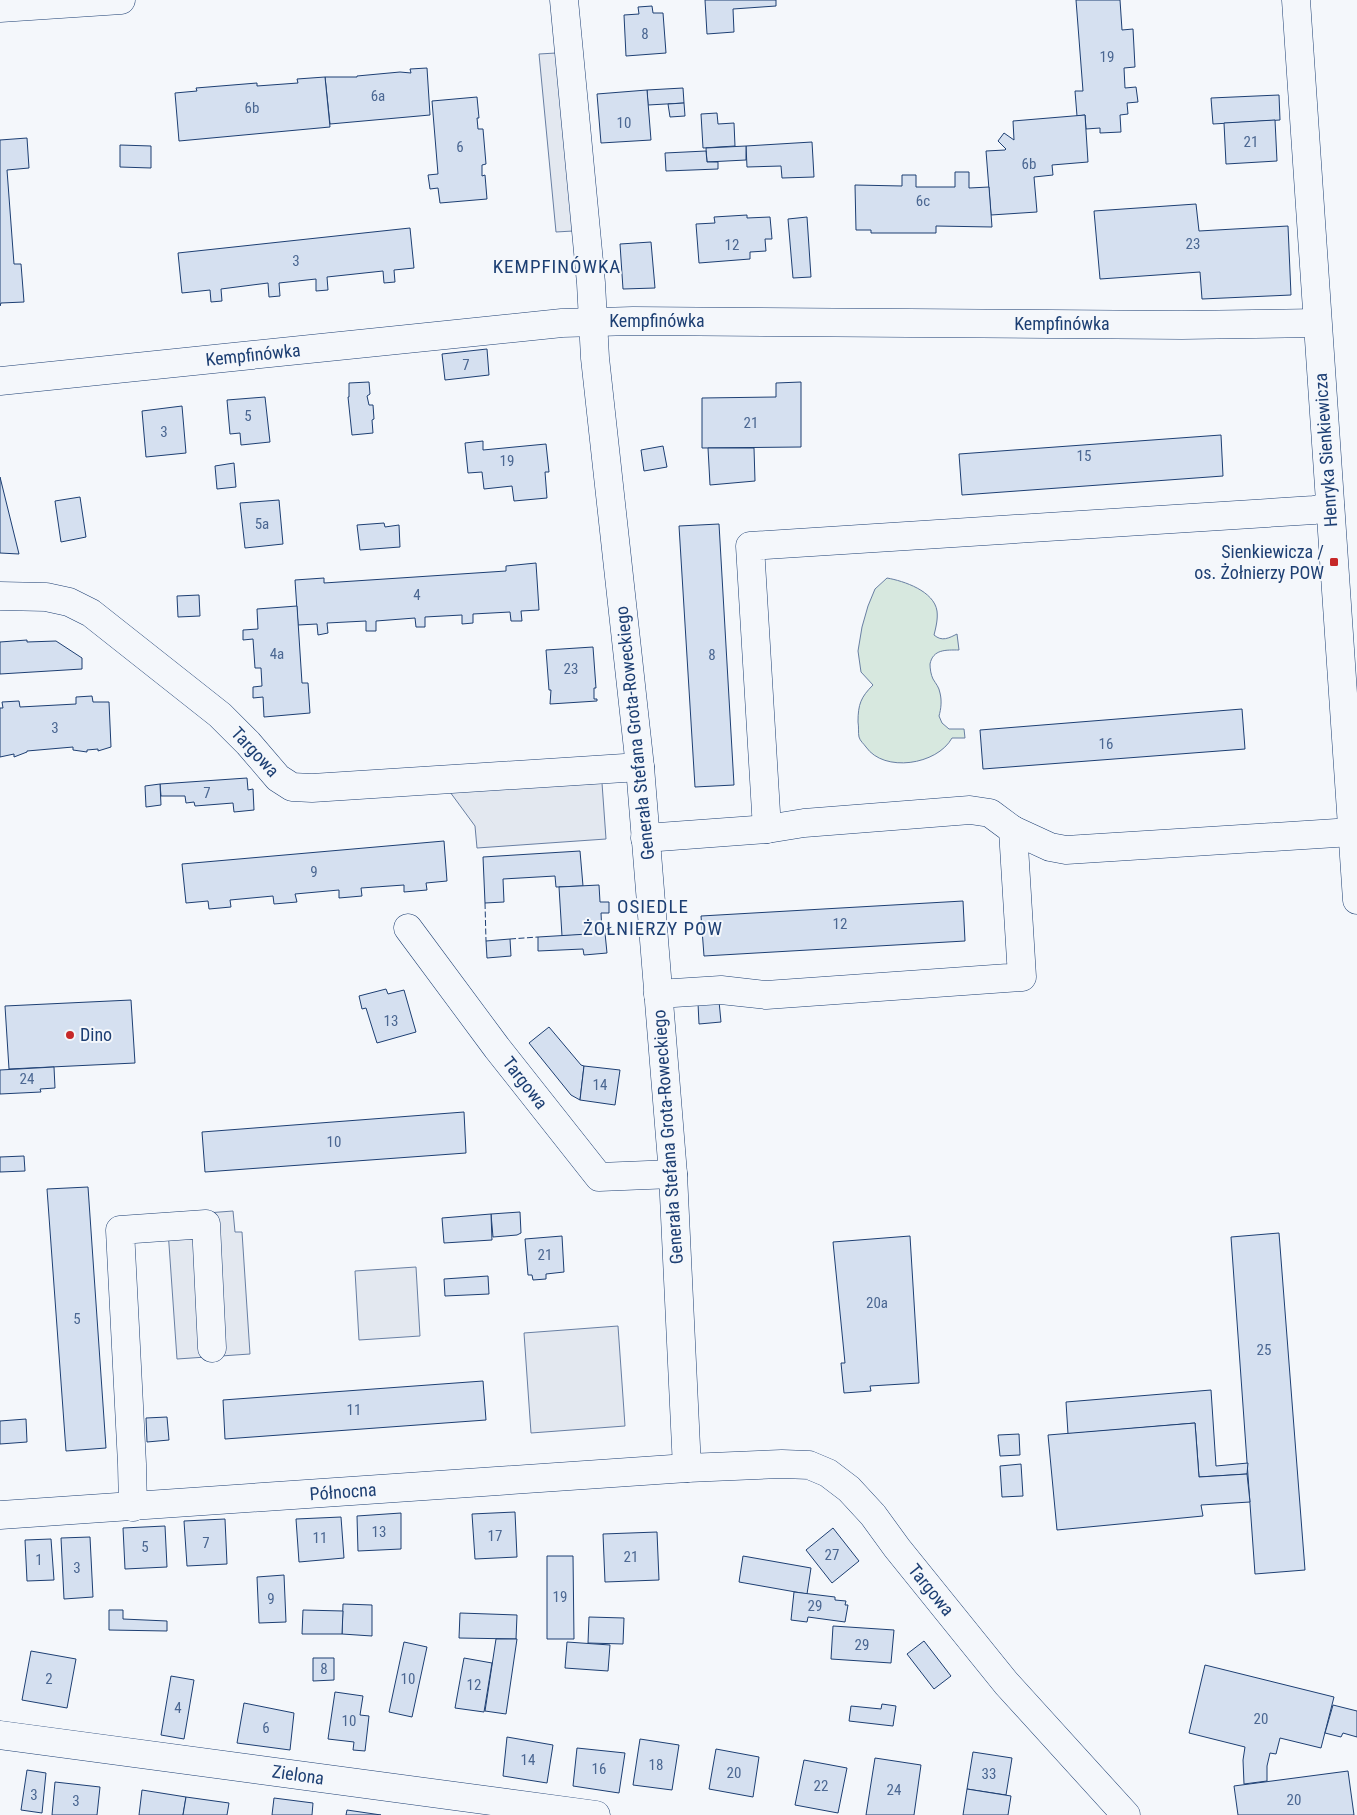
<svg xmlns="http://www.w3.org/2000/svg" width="1357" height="1815" font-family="'Roboto Condensed',sans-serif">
<rect width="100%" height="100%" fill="#f4f7fb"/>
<path fill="#d7e8df" stroke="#687fa3" d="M887,578C904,581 934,591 937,611C938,619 936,627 934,635C942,642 949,638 957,634L959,650C946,650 933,649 930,664C930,669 931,675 933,679C936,684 939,687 940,693C942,701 941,709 939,716L942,723L949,729H964L965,738H952C937,765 884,773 866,747C864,744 860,741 859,737C858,733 859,727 858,722C858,704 861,697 873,685L861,672L858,651L862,627L868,606L875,589Z"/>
<g fill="#e3e8f0" stroke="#687fa3">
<polygon points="556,53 573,231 556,232 539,54"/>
<polygon points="602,783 606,839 477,848 475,826 450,792"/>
<polygon points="233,1211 235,1232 242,1232 250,1354 177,1359 167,1216"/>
<polygon points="416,1267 420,1336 359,1340 355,1271"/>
<polygon points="618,1326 625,1426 531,1433 524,1333"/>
</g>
<g fill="#d5e0f0" stroke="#1d3f73">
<polygon points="705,0 776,0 776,6 733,9 734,32 707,34"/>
<polygon points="1076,0 1120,0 1122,30 1133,29 1135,67 1124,68 1125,88 1136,87 1138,102 1127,103 1128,114 1120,115 1121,132 1100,133 1100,128 1086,129 1085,115 1077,116 1075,91 1083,91"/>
<polygon points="652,6 653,13 663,13 666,53 626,56 624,15 639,14 638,7"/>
<polygon points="427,68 430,115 330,124 325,77 357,77 357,76 400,72 411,73 410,69"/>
<polygon points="325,77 330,127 179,141 175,93 197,91 196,88 257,83 257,86 298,83 297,79"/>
<polygon points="683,88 684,103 648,105 647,90"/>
<polygon points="647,90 651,140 601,143 597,94"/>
<polygon points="1279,95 1280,120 1213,124 1211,98"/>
<polygon points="477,97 479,118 477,118 478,129 483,129 486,164 482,165 482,176 485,175 487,199 440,203 438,188 430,189 428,175 438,174 432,101"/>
<polygon points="684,103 685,116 670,117 668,104"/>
<polygon points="717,113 718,124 734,123 735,146 703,148 701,114"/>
<polygon points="1085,115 1088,162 1052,165 1053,175 1034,177 1037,212 991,215 986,151 1005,150 1006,149 998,141 1004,133 1014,140 1013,121"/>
<polygon points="1275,120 1277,161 1226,164 1224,123"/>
<polygon points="27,138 29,168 7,170 14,264 21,264 24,302 1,303 0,306 0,140"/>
<polygon points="812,142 814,177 782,178 781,166 747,167 746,146"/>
<polygon points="120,145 151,146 151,168 120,167"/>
<polygon points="746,146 746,160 707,162 706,148"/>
<polygon points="706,151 707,162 718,162 718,169 666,171 665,153"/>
<polygon points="955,172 969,172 969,188 989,187 992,227 936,226 936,233 871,233 871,230 856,230 855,185 902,186 902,175 916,175 916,187 955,187"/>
<polygon points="1196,204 1199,231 1288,226 1291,295 1202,299 1200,272 1100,279 1094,211"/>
<polygon points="747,215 747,218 770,217 772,239 765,239 766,251 750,252 750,259 699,263 696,224 715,223 714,217"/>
<polygon points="807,217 811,277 793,278 788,219"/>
<polygon points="410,228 414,268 394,270 395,282 384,283 383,271 327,277 328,290 316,291 316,279 279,283 280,296 269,297 268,283 221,289 222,301 211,302 210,290 182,293 178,253"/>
<polygon points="651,242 655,288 623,289 620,244"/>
<polygon points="487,349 489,375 445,380 442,354"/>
<polygon points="369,382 370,394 367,396 369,405 373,405 374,419 372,420 373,433 352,435 348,397 349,397 349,383"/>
<polygon points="801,382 801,447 702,448 702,398 776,397 776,383"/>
<polygon points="265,397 270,442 241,445 240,433 230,434 227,400"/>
<polygon points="182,406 186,453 146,457 142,411"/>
<polygon points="1221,435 1223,476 962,495 959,454"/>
<polygon points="483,441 483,450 546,444 549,472 545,472 547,498 514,501 512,486 484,489 482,472 468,473 465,443"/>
<polygon points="663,446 667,467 644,471 641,450"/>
<polygon points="708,448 754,448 755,481 710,485"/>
<polygon points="234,463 236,487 217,489 215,466"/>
<polygon points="0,477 19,554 0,553"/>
<polygon points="80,497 86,537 61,542 55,501"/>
<polygon points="279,500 283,544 245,548 240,503"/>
<polygon points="384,523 385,527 399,525 400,547 360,550 357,525"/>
<polygon points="719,524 734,785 695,787 679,526"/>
<polygon points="536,563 539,610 521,611 522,621 511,621 510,612 473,614 473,623 462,624 462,615 425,617 425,627 416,627 415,618 376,621 376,631 366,631 366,621 327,623 328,633 318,635 317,624 298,625 295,580 324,578 324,583 506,571 506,566"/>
<polygon points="199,595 200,616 178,617 177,596"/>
<polygon points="297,606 302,683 308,683 310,713 264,717 263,697 253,698 253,687 262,686 261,668 255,668 253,639 243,640 243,630 258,629 257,609"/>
<polygon points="27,640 27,642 56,641 82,658 82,669 0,674 0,642"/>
<polygon points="593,647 596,688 594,688 594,699 597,699 597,701 550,704 551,690 549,690 546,650"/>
<polygon points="92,696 93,702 109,702 111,747 98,751 98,749 87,750 87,752 73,750 73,747 27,751 27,752 14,757 14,754 0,757 0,708 3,708 2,702 19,701 20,707 76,704 76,697"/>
<polygon points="1242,709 1245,749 983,769 980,730"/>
<polygon points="247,778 248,790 253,789 254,810 234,812 233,803 195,806 194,802 186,803 185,796 161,796 160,784"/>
<polygon points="160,784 161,805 146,807 145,786"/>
<polygon points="444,841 447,881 426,883 427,890 404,892 404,885 361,888 362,896 339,898 339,890 295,894 297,902 274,904 273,896 230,900 231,907 209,909 208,901 186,903 182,864"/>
<polygon points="580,851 583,886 556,887 555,876 503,879 504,902 485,903 483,857"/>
<polygon points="599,885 600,902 609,902 609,913 601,913 602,934 562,936 559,887"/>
<polygon points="963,901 965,941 704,956 701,916"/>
<polygon points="605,933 607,953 584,955 583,949 538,951 538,937"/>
<polygon points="510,939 511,956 487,958 486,941"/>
<polygon points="386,989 388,994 404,990 416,1032 377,1043 366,1008 362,1009 359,996"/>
<polygon points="131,1000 135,1063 9,1069 5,1006"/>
<polygon points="719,1001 721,1022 699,1024 698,1003"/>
<polygon points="549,1027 581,1065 584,1066 580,1100 571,1095 529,1043"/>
<polygon points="584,1066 620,1070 615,1105 580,1100"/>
<polygon points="54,1067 55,1088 40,1089 41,1092 0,1094 0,1070"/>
<polygon points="464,1112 466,1153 205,1172 202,1132"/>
<polygon points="24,1156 25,1171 0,1172 0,1157"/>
<polygon points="88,1187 106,1448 66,1451 47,1189"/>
<polygon points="520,1212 521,1233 517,1235 493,1237 491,1214"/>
<polygon points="491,1214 492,1240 444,1243 442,1218"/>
<polygon points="1279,1233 1305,1570 1255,1574 1231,1237"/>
<polygon points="562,1236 564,1272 546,1274 546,1279 533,1280 532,1275 528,1275 525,1239"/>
<polygon points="910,1236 919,1383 870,1386 871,1391 844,1393 841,1363 845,1363 833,1242"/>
<polygon points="488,1276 489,1294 445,1296 444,1279"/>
<polygon points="483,1381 486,1420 225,1439 223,1400"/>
<polygon points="1211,1390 1216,1466 1248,1463 1247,1474 1199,1477 1195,1423 1068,1434 1066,1402"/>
<polygon points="167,1417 169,1440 147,1442 146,1418"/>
<polygon points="26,1419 27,1442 0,1444 0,1421"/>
<polygon points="1195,1423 1199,1477 1247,1474 1250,1502 1201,1505 1203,1516 1057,1530 1048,1435"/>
<polygon points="1019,1434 1020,1455 1000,1456 998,1435"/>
<polygon points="1021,1464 1023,1496 1002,1497 1000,1466"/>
<polygon points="515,1512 517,1557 475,1559 472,1514"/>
<polygon points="401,1513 401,1549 358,1551 357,1516"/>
<polygon points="341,1517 344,1558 299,1562 296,1519"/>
<polygon points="225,1519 227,1564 187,1566 184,1521"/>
<polygon points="165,1526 167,1567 125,1569 123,1528"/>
<polygon points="833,1528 859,1561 832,1583 806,1550"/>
<polygon points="657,1532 659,1580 605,1582 603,1534"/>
<polygon points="90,1537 93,1597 64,1599 61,1538"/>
<polygon points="51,1539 54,1580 27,1581 25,1540"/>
<polygon points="547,1556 573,1556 574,1639 547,1639"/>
<polygon points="743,1556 811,1568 807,1594 739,1582"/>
<polygon points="284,1575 286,1622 259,1623 257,1577"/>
<polygon points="794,1592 835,1597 835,1600 846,1601 845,1605 848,1605 845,1622 808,1617 807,1622 791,1620"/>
<polygon points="343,1604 372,1605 372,1636 342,1634"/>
<polygon points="109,1610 123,1610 123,1619 167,1621 167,1631 109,1630"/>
<polygon points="303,1610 343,1611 342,1634 302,1634"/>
<polygon points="460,1613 517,1615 516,1639 459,1638"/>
<polygon points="589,1617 624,1618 623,1644 588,1643"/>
<polygon points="833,1626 894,1630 891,1663 831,1659"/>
<polygon points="496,1639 517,1639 506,1714 485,1711"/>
<polygon points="924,1641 951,1676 934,1689 907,1654"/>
<polygon points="404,1642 427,1647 412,1717 389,1712"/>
<polygon points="567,1642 610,1645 608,1671 565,1668"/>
<polygon points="31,1651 76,1659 67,1708 22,1700"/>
<polygon points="313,1658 334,1658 334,1680 313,1681"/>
<polygon points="464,1658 492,1663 484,1712 455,1708"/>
<polygon points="1205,1665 1334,1697 1321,1748 1280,1738 1276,1754 1270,1753 1267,1766 1267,1781 1244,1784 1243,1760 1245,1747 1189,1733"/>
<polygon points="171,1676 194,1680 184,1739 161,1735"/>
<polygon points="335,1692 363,1696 360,1715 369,1716 365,1751 353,1750 354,1742 328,1739"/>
<polygon points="244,1703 294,1713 290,1750 237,1743"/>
<polygon points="882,1704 896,1706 893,1726 849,1721 851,1706 881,1709"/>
<polygon points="1333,1705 1357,1711 1357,1737 1343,1733 1341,1737 1325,1733"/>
<polygon points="507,1737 553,1745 547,1783 503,1776"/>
<polygon points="640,1739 679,1745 672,1790 633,1785"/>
<polygon points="577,1748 625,1753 619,1793 573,1786"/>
<polygon points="716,1749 759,1757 753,1797 709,1789"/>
<polygon points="973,1752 1012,1758 1006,1795 967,1789"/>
<polygon points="875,1758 921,1765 914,1815 866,1815"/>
<polygon points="804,1760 847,1768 838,1813 795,1805"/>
<polygon points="27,1770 46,1773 42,1813 21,1810"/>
<polygon points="1348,1771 1354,1815 1238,1815 1234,1786"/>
<polygon points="55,1782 100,1787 97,1815 52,1815"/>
<polygon points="967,1789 1011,1796 1008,1815 963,1815"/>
<polygon points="142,1790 186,1797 183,1815 139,1815"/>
<polygon points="186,1797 229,1803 227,1815 183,1815"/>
<polygon points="274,1798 313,1803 312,1815 272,1815"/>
<polygon points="347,1810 381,1815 346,1815"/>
</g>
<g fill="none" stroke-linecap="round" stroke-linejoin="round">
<defs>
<g id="minor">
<polyline points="564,0 591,283 595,358 640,767 673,1174 687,1468"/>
<polyline points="1296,0 1357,900"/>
<polyline points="0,8 121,0"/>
<polyline points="0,381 562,323 633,321 1182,325 1317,323"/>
<polyline points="0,596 46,597 69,602 91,613 220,715 248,743 278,778 292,787 312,788 640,767"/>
<polyline points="767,829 750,546 1314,510 1330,507"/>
<polyline points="1013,830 1050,847 1066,850 1352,832"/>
<polyline points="645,838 767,829 804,823 970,810 990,813 1013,830 1022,977 766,995 721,990 658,994"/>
<polyline points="408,928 497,1048 599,1177 673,1174"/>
<polyline points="133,1507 132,1464 120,1230 206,1224 212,1348"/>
<polyline points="0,1515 687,1468 782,1464 809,1465 828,1473 849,1489 873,1515 897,1548 1006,1683 1126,1815"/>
<polyline points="0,1735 596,1815"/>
</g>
</defs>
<use href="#minor" stroke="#1d3f73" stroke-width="29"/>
<use href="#minor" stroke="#f4f7fb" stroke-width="28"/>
<g stroke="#1d3f73" stroke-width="1" stroke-dasharray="6 2.5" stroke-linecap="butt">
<polyline points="485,903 486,941"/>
<polyline points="510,939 538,937"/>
</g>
</g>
<g fill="#c62828" stroke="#f4f7fb" stroke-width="2">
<rect x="1329" y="557" width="10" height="10" rx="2.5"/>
<circle cx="70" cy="1035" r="5"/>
</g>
<g text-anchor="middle" stroke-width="4" stroke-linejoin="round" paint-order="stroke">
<g font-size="15" fill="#4b6792">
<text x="645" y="39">8</text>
<text x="1107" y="62">19</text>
<text x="378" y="101">6a</text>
<text x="252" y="113">6b</text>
<text x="624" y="128">10</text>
<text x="1251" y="147">21</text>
<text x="460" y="152">6</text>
<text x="1029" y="169">6b</text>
<text x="923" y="206">6c</text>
<text x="1193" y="249">23</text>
<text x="732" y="250">12</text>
<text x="296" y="266">3</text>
<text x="466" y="370">7</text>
<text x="248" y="421">5</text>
<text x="751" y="428">21</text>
<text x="164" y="437">3</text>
<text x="1084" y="461">15</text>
<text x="507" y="466">19</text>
<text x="262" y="529">5a</text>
<text x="417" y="600">4</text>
<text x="277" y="659">4a</text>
<text x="712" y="660">8</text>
<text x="571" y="674">23</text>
<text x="55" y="733">3</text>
<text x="1106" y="749">16</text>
<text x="207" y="798">7</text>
<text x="314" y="877">9</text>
<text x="840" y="929">12</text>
<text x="391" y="1026">13</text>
<text x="27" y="1084">24</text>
<text x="600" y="1090">14</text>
<text x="334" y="1147">10</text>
<text x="545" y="1260">21</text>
<text x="877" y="1308">20a</text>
<text x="77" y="1324">5</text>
<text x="1264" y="1355">25</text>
<text x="354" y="1415">11</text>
<text x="379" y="1537">13</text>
<text x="495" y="1541">17</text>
<text x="320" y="1543">11</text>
<text x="206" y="1548">7</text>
<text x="145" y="1552">5</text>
<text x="832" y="1560">27</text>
<text x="631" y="1562">21</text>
<text x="39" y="1565">1</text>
<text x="77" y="1573">3</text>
<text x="560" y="1602">19</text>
<text x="271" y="1604">9</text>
<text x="815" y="1611">29</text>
<text x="862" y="1650">29</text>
<text x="324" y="1674">8</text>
<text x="49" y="1684">2</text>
<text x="408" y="1684">10</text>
<text x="474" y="1690">12</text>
<text x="178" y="1713">4</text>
<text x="1261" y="1724">20</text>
<text x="349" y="1726">10</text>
<text x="266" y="1733">6</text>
<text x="528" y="1765">14</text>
<text x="656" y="1770">18</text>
<text x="599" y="1774">16</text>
<text x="734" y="1778">20</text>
<text x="989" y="1779">33</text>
<text x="821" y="1791">22</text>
<text x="894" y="1795">24</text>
<text x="34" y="1800">3</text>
<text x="1294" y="1805">20</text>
<text x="76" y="1806">3</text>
</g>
<g font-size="18" fill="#1d3f73" stroke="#f4f7fb">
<text x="657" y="327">Kempfinówka</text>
<text x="1062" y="330">Kempfinówka</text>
<text transform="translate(253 355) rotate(-6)" y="6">Kempfinówka</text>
<text transform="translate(1326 450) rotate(-94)" y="6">Henryka Sienkiewicza</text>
<text transform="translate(635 733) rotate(-96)" y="6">Generała Stefana Grota-Roweckiego</text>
<text transform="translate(255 752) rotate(47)" y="6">Targowa</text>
<text transform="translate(525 1083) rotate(52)" y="6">Targowa</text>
<text transform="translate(668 1137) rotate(-94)" y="6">Generała Stefana Grota-Roweckiego</text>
<text transform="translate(343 1492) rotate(-4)" y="6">Północna</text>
<text transform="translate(931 1590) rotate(51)" y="6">Targowa</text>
<text transform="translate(298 1775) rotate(8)" y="6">Zielona</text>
</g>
<g font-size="18" fill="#1d3f73" stroke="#f4f7fb" text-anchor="end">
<text x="1324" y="558">Sienkiewicza /<tspan x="1324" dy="21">os. Żołnierzy POW</tspan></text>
<text x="80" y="1041" text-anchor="start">Dino</text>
</g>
<g font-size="19" letter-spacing="1" fill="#1d3f73" stroke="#f4f7fb">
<text x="557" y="273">KEMPFINÓWKA</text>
<text x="653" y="913">OSIEDLE<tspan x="653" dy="22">ŻOŁNIERZY POW</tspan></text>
</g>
</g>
</svg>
